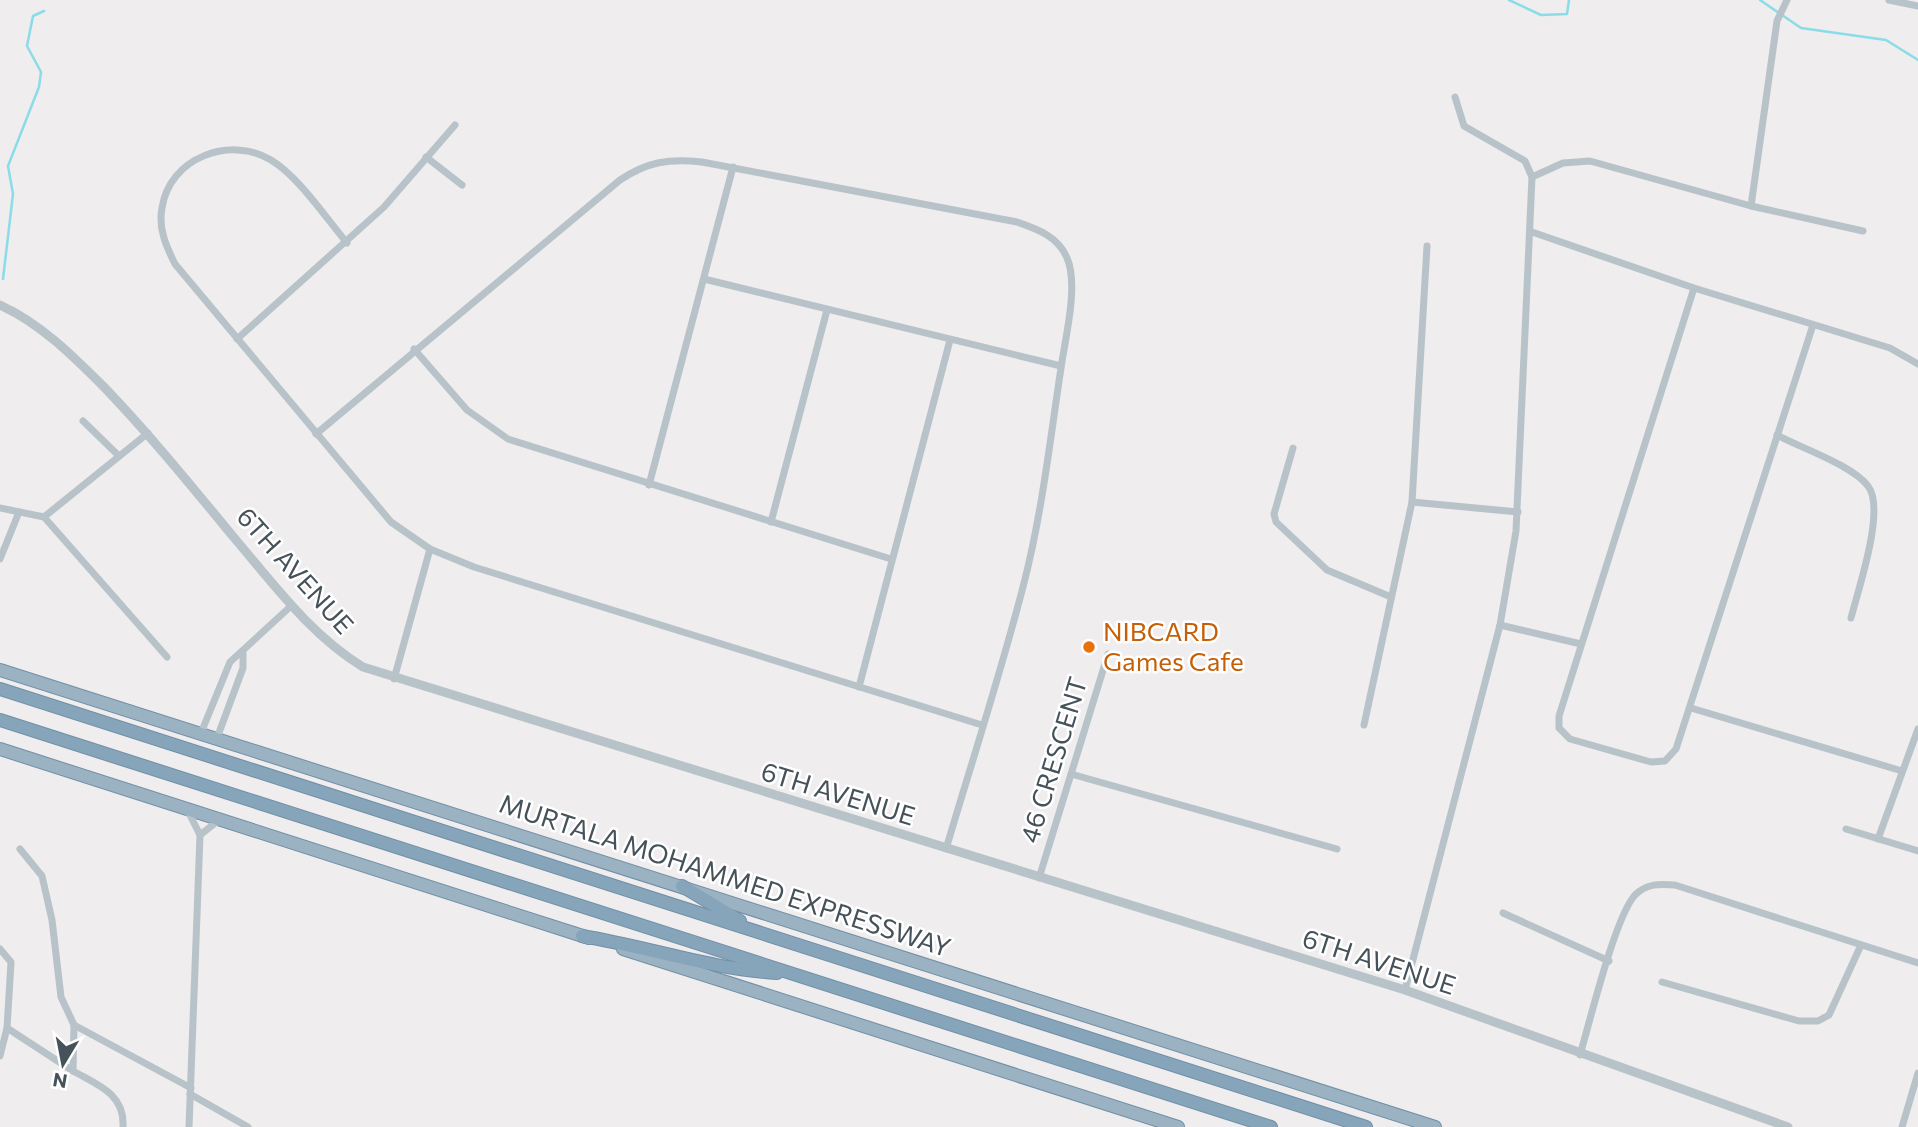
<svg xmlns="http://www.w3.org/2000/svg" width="1918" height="1127" font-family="Commissioner,sans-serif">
<rect width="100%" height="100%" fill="#efeded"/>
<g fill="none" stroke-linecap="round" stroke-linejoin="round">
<g stroke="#8adce8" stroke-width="2.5">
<polyline points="1509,0 1541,15 1567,14 1569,0"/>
<polyline points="1760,0 1801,28 1886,40 1918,60"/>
<polyline points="3,279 13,194 8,166 39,87 41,72 27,46 33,16 44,11"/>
</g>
<defs>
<g id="trunk">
<polyline points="0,670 1435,1127"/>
<polyline points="0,749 589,938"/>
<polyline points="623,949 1178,1127"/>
</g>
<g id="motorway">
<polyline points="0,689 1366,1127"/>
<polyline points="0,720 1271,1127"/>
<polyline points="682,886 740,921"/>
<path d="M582,936C648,947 711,969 777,973"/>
</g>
</defs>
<use href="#trunk" stroke="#718fa6" stroke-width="14"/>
<use href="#motorway" stroke="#718fa6" stroke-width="14"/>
<g stroke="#b8c3c9" stroke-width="7">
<polyline points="1889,0 1918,6"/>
<polyline points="426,157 462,185"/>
<polyline points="1532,177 1563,163 1590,161 1751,206 1863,231"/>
<polyline points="1751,206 1777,21 1787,0"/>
<polyline points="1532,232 1694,288 1890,348 1918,364"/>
<path d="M347,243C326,218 299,177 271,160C230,135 169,158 162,208C158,228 166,246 175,264L391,522L430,549L474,567L982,725"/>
<polyline points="704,279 1061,366"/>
<polyline points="1694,288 1559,716 1559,728 1570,739 1651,762 1665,761 1676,749 1813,325"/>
<polyline points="237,339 384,207 455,125"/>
<polyline points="414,349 467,410 508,439 891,559"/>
<polyline points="83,421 119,456"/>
<path d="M316,434L620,180C647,162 669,158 702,162L1017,222C1037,229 1058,236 1067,258C1079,285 1065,339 1061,368C1050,440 1042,513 1024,583C1001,673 972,761 946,849"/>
<path d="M1777,435C1801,448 1852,465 1868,486C1886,509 1858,590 1851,618"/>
<polyline points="1293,448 1274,514 1276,522 1327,570 1391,597"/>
<polyline points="649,485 733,167"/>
<polyline points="1412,502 1518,512"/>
<polyline points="0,508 44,517 167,657"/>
<polyline points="44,517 148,433"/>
<polyline points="771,522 827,310"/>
<polyline points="0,559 19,512"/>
<polyline points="1500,625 1581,644"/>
<polyline points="394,679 430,549"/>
<polyline points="859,687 950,340"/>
<polyline points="1691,708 1902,771"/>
<polyline points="1364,725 1412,502 1427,246"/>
<polyline points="201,733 230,662 291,606"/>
<polyline points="217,738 243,668 243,653"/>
<polyline points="1071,774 1337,849"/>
<polyline points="187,809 200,835 189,1127"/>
<polyline points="1846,829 1918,851"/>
<polyline points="200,835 219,820"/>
<polyline points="1878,839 1918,729"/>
<path d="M20,849L42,876L52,920L61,997L74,1025L73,1071C98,1085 125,1094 123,1127"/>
<polyline points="1039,878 1108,654"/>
<polyline points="1503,913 1609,961"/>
<polyline points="0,949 11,962 7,1028 0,1056"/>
<polyline points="1662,982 1799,1021 1818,1021 1829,1015 1861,945"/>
<polyline points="1405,990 1500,625 1516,531 1532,177 1525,161 1464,126 1455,97"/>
<polyline points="74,1025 191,1088"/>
<polyline points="7,1028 73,1071"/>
<path d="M1580,1055C1590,1021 1615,917 1635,895C1647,883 1660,884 1675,885L1918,963"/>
<polyline points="190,1094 248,1127"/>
<polyline points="1902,1127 1918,1073"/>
</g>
<path stroke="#b8c3c9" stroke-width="9" d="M0,305C40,323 73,356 104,387C151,436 193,488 236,540C275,586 311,635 363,667L1405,990L1788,1127"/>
<use href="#trunk" stroke="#9ab2c2" stroke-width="12"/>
<use href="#motorway" stroke="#86a4ba" stroke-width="12"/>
</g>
<circle fill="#e8710a" stroke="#fff" stroke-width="2.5" cx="1089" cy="647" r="7"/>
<g text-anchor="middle" stroke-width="5" stroke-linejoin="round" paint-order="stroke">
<g font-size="26" fill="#465259" stroke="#fff">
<text transform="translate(295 571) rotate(48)" y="9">6TH AVENUE</text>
<text transform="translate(1054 760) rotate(-73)" y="9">46 CRESCENT</text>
<text transform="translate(838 794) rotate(17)" y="9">6TH AVENUE</text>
<text transform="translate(725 876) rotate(18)" y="9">MURTALA MOHAMMED EXPRESSWAY</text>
<text transform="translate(1379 962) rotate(18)" y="9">6TH AVENUE</text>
</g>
<g font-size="26" fill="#c56008" stroke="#fff" text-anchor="start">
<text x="1103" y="641">NIBCARD<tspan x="1103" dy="30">Games Cafe</tspan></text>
</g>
</g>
<g transform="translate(63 1064) rotate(190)" stroke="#ffffff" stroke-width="5" paint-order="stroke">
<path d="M0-5L12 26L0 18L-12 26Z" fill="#465259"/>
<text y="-10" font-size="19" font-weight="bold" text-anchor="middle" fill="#465259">N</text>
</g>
</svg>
